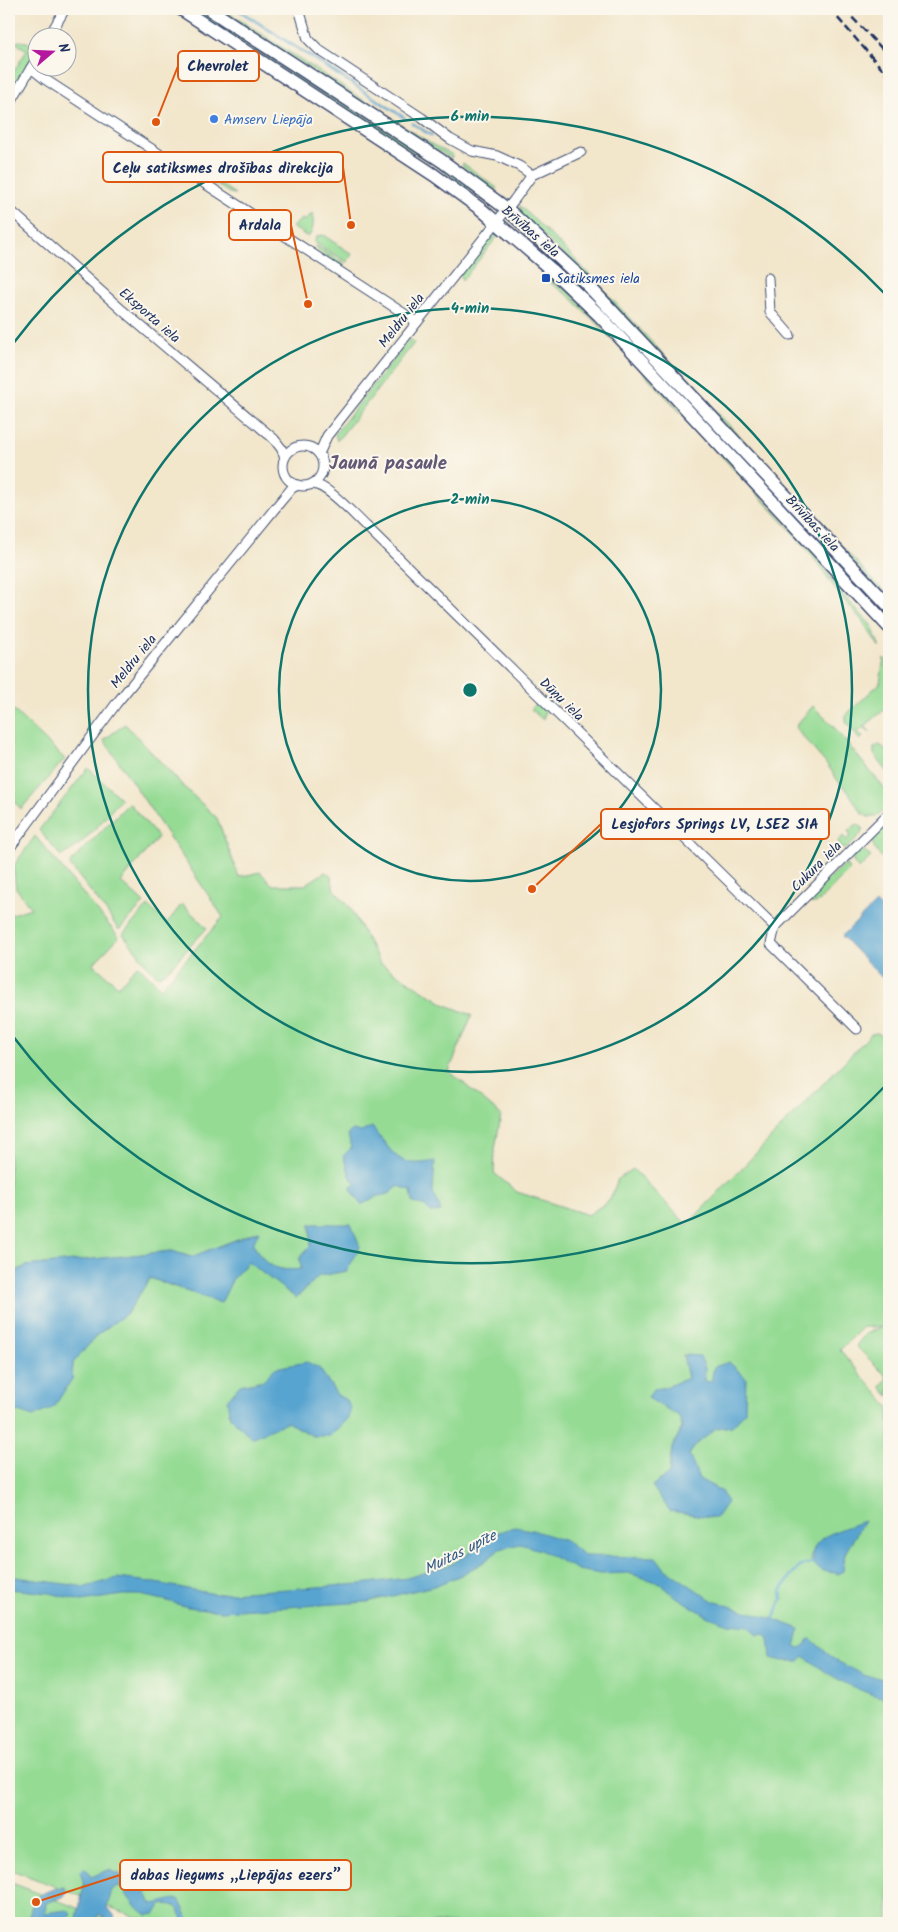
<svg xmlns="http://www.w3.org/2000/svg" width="898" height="1932" font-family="Kalam,sans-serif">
<rect width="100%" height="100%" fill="#fbf7ec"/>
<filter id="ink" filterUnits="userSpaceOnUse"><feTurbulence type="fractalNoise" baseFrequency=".02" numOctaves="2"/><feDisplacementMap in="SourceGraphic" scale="10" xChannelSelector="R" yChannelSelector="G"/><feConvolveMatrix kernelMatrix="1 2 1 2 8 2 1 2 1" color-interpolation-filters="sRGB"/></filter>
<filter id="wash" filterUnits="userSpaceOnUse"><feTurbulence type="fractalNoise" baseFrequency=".0096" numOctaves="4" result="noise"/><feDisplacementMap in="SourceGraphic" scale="20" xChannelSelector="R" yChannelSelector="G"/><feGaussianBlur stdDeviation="1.12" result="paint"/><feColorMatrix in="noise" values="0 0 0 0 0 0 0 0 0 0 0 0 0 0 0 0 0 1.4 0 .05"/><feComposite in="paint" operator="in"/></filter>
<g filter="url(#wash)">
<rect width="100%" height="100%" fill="#f2e6cb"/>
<g fill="#95db94" stroke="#588579" fill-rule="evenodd">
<polygon points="190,9 202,9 443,166 489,199 486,202 433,164 369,126"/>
<polygon points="218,9 223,9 431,144 453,155 451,158 429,146"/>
<path d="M18,41L27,42C30,44 32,45 32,48C35,58 20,81 11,83L9,82V79L27,50L16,43Z"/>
<polygon points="188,163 235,194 229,193 187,165"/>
<polygon points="463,163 494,186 497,188 496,190 492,191 462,165"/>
<polygon points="519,205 570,254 889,597 889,600 575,265 522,215"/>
<path d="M312,213C314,220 314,232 308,237L292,227L302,219L305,221Z"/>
<polygon points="496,233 497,237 462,281 460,274 491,235"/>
<polygon points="323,235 352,254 347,262 314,242 317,236"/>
<polygon points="315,245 345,264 343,267 318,251"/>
<polygon points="548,278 570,292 816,555 842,594 872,626 880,648 861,619 839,594 814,558 787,526 599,325 569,296 546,280"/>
<polygon points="410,339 414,343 337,441 335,434 338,430"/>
<polygon points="884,658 889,663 889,716 884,710 865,726 870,732 864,727 858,732 863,737 860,740 846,722 846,715 880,683"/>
<polygon points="536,704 540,705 545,711 543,720 531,709"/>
<polygon points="9,706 65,759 21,809 9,796"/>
<polygon points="813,706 833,726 888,793 888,805 876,817 868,817 862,813 849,793 838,781 829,767 796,729 797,724"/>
<path d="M125,724L184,787L217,818L239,877L260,872L273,885H305L325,872L331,876L334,890L349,906L380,963L446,1005L472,1015L449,1071L501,1115L495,1149L494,1173L517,1192L588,1215L610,1200L618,1179L633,1169L687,1225L871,1034L878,1033L889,1044V1343L885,1347L889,1351V1396L881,1387L887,1377L856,1346L866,1333L883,1327H863L840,1350L889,1407V1923H152L9,1869V1405L15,1411L72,1379L73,1363L97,1335L128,1312L150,1278L221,1303L233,1278L248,1262L296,1298L319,1276L347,1271L310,1224L311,1245L300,1257L301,1269C275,1272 266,1266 253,1244L258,1231L191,1257L172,1251L26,1266L9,1275V915L31,908L16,888L13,867L35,836L119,937L93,964L118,986L138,965L161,988L223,917L104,740ZM683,1355L705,1368L703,1381L711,1382L732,1426L716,1428L696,1445L689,1455L699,1479L721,1491L652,1486L669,1474L672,1448L682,1428L679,1416L649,1398L653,1390L663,1388L688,1378ZM319,1368L337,1395L346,1400L313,1436L287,1422L252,1437L230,1417L240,1385ZM853,1541L848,1547L843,1559L830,1571H823L811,1561V1554Z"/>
<path d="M879,745C892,750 889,763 889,774L874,754V748Z"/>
<path d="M88,768L121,799C103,819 85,845 61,856L39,830Z"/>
<polygon points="129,803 158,837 121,882 144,903 119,930 106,911 69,864"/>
<path d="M889,819V861C881,859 873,849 872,840L877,831Z"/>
<polygon points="857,824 863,828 861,834 846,849 841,848 838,841 843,836 847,840 851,835 848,831"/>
<polygon points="859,850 865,851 871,857 859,869 855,865 852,859 855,853"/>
<polygon points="847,865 849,871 816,904 810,903 810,898 842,866"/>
<polygon points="182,904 207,928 166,972 158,976 148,966 123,934 148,906 167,923"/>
<polygon points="9,1882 117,1923 9,1923"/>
</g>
<g fill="#58a4d0" stroke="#3a6a97">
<polygon points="876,903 889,916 889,985 842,936"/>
<path d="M372,1127C395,1154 397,1169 435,1161L433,1192L441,1211L431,1213L423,1205L413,1203L411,1191L399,1186L389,1194L378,1196L361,1205L350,1187L356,1184L351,1178L343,1156L351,1148L348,1134L353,1130L361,1132Z"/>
<path d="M310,1224H351L360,1247L347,1271L319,1276L296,1298L248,1262L233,1278L221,1303L150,1278L128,1312L97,1335L73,1363L72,1379L54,1407L33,1417L15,1411L9,1405V1275L26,1266L172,1251L191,1257L259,1231L253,1244C265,1266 276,1272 301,1269L300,1257L311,1245Z"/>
<polygon points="683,1355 700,1356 705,1368 704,1381 711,1382 714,1367 729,1362 746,1378 745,1412 732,1426 716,1428 696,1445 689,1454 699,1479 721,1491 727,1502 716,1518 670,1511 652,1486 669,1474 672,1448 682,1428 679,1416 648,1398 653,1389 663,1388 688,1378"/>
<polygon points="307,1362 319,1368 337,1395 346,1400 351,1409 348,1418 330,1436 313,1436 287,1422 252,1438 230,1417 227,1400 240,1385 262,1381 275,1368"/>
<path d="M864,1521L845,1553L843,1571L838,1574C833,1572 827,1572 823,1571C806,1564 811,1545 824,1537C836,1530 851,1526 864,1521Z"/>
<path d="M515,1527L532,1530L566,1541L585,1556L656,1557L665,1569L713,1601L776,1620L800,1629L795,1646L800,1648L806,1644L807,1640L811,1639L835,1660L866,1676L889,1679V1699C857,1692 829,1676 804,1656L799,1661H783L771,1658L769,1639L765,1634L758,1635L748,1626L729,1624L709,1617L673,1595L660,1583L628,1573L601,1574L578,1570L540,1550L520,1544L500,1549L484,1562L459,1576L434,1586L367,1602L222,1611L188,1607L164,1600L140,1595H123L81,1601L50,1593L9,1589V1576L86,1587L117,1578L150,1582L215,1594L361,1584L407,1578L452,1564L474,1550L493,1534Z"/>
<path d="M83,1868L88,1871L91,1877L108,1870C125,1875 147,1885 151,1903L154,1904L175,1899L180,1901L188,1918L197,1923H185C178,1910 179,1902 161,1905L156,1914L147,1915L134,1905L121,1887L117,1886L112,1890L107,1907L114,1915L115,1923H104L103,1916L99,1914L93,1923H76L84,1885L80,1871Z"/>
<path d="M64,1887L67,1892L63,1897L46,1903L45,1913L66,1910L70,1912L72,1915C62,1925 41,1923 28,1923C30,1917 30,1908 33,1903C39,1892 53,1889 64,1887Z"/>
</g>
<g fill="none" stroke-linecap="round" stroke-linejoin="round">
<g stroke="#58a4d0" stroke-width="2.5">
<polyline points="237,9 405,118"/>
<polyline points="412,123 432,136"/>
<polyline points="773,1619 782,1599 781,1591 793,1573 802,1565 813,1563"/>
</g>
</g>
</g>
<g filter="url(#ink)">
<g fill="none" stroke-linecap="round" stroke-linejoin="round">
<defs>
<g id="minor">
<polyline points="299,9 308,39 319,50 422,118 450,139 472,151 497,156 519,166 532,175"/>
<polyline points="48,38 65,9"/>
<polyline points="31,68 46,80 417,322"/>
<polyline points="9,105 38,56"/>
<polyline points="9,209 122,310 274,439 281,448 285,457"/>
<polyline points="768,278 770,312 790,335"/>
<circle cx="303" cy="466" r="20"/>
<polyline points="319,454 327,436 514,200 532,175 581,152"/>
<path d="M312,484C327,484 354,515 366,526L775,927"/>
<polyline points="9,849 116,704 281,501 292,488 298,485"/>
<polyline points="857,1029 771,944 775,927 889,813"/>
</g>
<g id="highway">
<polyline points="181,9 434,175 482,210 554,272 599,315 889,627"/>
<polyline points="209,9 442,161 507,209 582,279 889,606"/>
</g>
</defs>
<use href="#minor" stroke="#3b4a6e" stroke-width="11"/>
<use href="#highway" stroke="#3b4a6e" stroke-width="15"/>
<use href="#minor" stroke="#fff" stroke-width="9"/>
<use href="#highway" stroke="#fff" stroke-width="12"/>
<g stroke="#1b2f5e" stroke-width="2.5" stroke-dasharray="8 4" stroke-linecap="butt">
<polyline points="830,9 889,77"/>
<polyline points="844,9 889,56"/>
</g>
</g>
</g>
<g fill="none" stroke="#0f766e" stroke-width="2.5">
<circle cx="470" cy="690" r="191"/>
<circle cx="470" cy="690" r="382"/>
<path d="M886 1085A574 574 0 0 1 12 1035M12 345A574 574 0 0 1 886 295"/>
</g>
<circle fill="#3f7fe0" stroke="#fbf7ec" stroke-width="2" cx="214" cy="119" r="5"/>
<rect fill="#1a4fb4" stroke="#fbf7ec" stroke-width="2" x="541" y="273" width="10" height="10" rx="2.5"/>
<g text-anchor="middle" stroke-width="4" stroke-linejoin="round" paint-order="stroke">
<g font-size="14" fill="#366cbe" stroke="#fbf7ec" text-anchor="start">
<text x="224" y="124">Amserv Liepāja</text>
</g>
<g font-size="14" fill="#1b2f5e" stroke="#fbf7ec">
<text transform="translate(531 231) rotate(41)" y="5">Brīvības iela</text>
<text transform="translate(150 315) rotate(41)" y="5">Eksporta iela</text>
<text transform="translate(401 320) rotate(-52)" y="5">Meldru iela</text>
<text transform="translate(813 523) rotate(47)" y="5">Brīvības iela</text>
<text transform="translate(133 661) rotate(-51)" y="5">Meldru iela</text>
<text transform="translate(562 699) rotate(44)" y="5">Dūņu iela</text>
<text transform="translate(816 866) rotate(-45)" y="5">Cukura iela</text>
</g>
<g font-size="14" fill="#164399" stroke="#fbf7ec" text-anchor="start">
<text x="556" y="283">Satiksmes iela</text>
</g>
<g font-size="15" font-style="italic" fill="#305886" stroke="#fbf7ec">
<text transform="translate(460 1552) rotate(-27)" y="5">Muitas upīte</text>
</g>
<g font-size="19" font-weight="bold" fill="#625976" stroke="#fbf7ec">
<text x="388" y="469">Jaunā pasaule</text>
</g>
</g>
<circle cx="470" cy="690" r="8" fill="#0f766e" stroke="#fbf7ec" stroke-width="2.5"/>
<g font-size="15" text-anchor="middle" font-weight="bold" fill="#0f766e" stroke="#fbf7ec" stroke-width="4" stroke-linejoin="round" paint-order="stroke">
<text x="470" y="121">6 min</text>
<text x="470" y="313">4 min</text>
<text x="470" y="504">2 min</text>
</g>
<path fill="none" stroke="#de5710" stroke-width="2" d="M156 122L178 66M351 225L343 167M308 304L291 225M532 889L601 824M36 1902L120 1875"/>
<g fill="#de5710" stroke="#fbf7ec" stroke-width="2">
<circle cx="156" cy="122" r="5"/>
<circle cx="351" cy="225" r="5"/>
<circle cx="308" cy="304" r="5"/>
<circle cx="532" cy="889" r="5"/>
<circle cx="36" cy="1902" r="5"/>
</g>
<g fill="#fbf7ec" stroke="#de5710" stroke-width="2">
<rect x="178" y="51" width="81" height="30" rx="5"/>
<rect x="103" y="152" width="240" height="30" rx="5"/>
<rect x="229" y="210" width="62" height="30" rx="5"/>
<rect x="601" y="809" width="228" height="30" rx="5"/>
<rect x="120" y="1860" width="231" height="30" rx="5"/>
</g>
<g font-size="15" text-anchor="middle" font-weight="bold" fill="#1b2f5e">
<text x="218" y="71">Chevrolet</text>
<text x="223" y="173">Ceļu satiksmes drošības direkcija</text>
<text x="260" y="230">Ardala</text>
<text x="715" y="829">Lesjofors Springs LV, LSEZ SIA</text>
<text x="236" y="1880">dabas liegums „Liepājas ezers”</text>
</g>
<rect width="898" height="1932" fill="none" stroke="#fbf7ec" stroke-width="30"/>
<g transform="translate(52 52) rotate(71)"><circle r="24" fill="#fbf7ec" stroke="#a1a7b3"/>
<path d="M0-4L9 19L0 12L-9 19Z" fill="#b5179e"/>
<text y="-8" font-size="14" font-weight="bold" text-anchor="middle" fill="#1b2f5e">N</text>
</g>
</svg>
